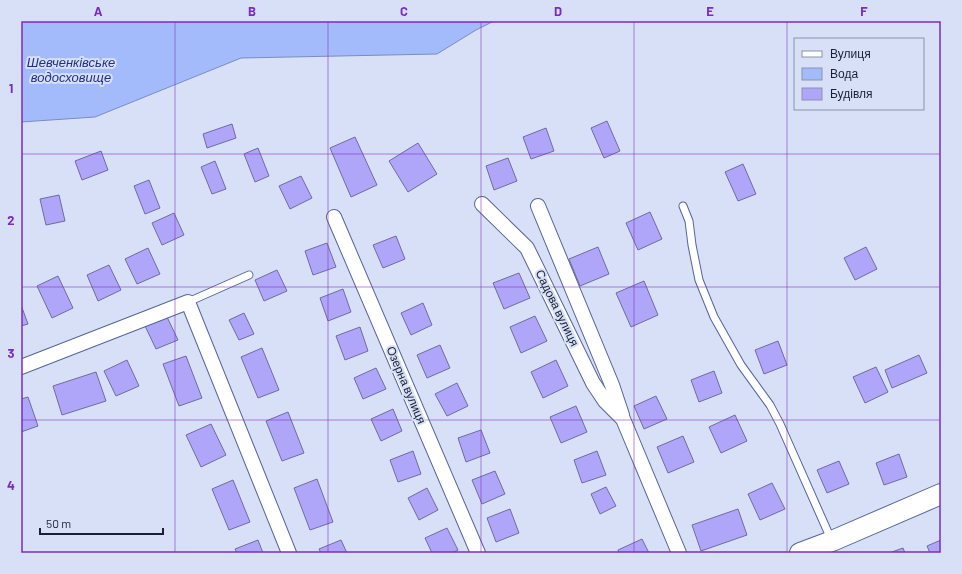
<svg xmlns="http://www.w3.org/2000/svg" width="962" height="574" font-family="Barlow,sans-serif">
<rect width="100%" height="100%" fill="#d7e0f7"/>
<polygon fill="#a4bbfb" stroke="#7a8cc0" points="21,21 494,21 476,30 437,54 241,58 95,117 21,122"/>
<g fill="#b0a6f9" stroke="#716aa0">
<polygon points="607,121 620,151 604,158 591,128"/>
<polygon points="232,124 236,138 207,148 203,134"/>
<polygon points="546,128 554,151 531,159 523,137"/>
<polygon points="355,137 377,185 351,197 330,148"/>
<polygon points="418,143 437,174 408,192 389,161"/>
<polygon points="258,148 269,176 255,182 244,154"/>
<polygon points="101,151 108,170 82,180 75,161"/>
<polygon points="508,158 517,181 494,190 486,166"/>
<polygon points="215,161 226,189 212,194 201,167"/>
<polygon points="743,164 756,194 738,201 725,172"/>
<polygon points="301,176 312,198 290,209 279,186"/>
<polygon points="149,180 160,208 145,214 134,186"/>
<polygon points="59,195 65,221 46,225 40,199"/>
<polygon points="650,212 662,239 638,250 626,223"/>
<polygon points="174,213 184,235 162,245 152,223"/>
<polygon points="396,236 405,259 383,268 373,245"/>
<polygon points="327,243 336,267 313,275 305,251"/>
<polygon points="598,247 609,274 580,286 569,259"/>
<polygon points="866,247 877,269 855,280 844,258"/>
<polygon points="148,248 160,274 137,284 125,259"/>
<polygon points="109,265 121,290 98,301 87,275"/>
<polygon points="277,270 287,291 264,301 255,280"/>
<polygon points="519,273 530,298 504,309 493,283"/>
<polygon points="58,276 73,308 52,318 37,286"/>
<polygon points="644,281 658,315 631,327 616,293"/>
<polygon points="343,289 351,312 328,321 320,298"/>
<polygon points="423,303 432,325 411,335 401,313"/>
<polygon points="21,305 28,324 21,326"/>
<polygon points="244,313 254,334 239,340 229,320"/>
<polygon points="535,316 547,341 521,353 510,327"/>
<polygon points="167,317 178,340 156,349 145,326"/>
<polygon points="360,327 368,351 345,360 336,336"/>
<polygon points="778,341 787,365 764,374 755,350"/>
<polygon points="440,345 450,368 427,378 417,355"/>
<polygon points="262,348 279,390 258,398 241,357"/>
<polygon points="919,355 927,373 892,388 885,370"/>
<polygon points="186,356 202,398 179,406 163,364"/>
<polygon points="127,360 139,386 116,396 104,371"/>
<polygon points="556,360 568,386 543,398 531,372"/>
<polygon points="876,367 888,392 865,403 853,377"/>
<polygon points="376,368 386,389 363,399 354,378"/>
<polygon points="714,371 722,393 699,402 691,380"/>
<polygon points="96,372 106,401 62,415 53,386"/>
<polygon points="457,383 468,406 447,416 435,394"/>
<polygon points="656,396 667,419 644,429 634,406"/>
<polygon points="28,397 38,426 21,432 21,399"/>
<polygon points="576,406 587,432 561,443 550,417"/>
<polygon points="393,409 402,431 381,441 371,419"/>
<polygon points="288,412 304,453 282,461 266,421"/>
<polygon points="735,415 747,441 721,453 709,427"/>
<polygon points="211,424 226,455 201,467 186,435"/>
<polygon points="481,430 490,453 466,462 458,438"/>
<polygon points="683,436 694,462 668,473 657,447"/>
<polygon points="413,451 421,474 398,482 390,460"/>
<polygon points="597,451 606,475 582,483 574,460"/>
<polygon points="899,454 907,477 884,485 876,463"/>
<polygon points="839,461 849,484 827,493 817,470"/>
<polygon points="495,471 505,494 482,504 472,480"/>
<polygon points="317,479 333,522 310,530 294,488"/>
<polygon points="233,480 250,522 229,530 212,489"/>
<polygon points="772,483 785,509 760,520 748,494"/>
<polygon points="606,487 616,506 600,514 591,494"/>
<polygon points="427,488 438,510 419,520 408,498"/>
<polygon points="510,509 519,533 496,542 487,518"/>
<polygon points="738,509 747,535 701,551 692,525"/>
<polygon points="447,528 458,550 452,553 432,553 425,538"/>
<polygon points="642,539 649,553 619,553 618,550"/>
<polygon points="258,540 263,553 237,553 235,549"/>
<polygon points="341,540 347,553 321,553 319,549"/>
<polygon points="941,540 941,553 930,553 927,546"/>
<polygon points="903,548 905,553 889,553"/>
</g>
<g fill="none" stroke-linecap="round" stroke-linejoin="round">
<defs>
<g id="lane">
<polyline points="683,206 689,221 692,245 699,280 714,317 741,365 770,405 780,424 831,539"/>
<polyline points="188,302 249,275"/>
</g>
<g id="street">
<polyline points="482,204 527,248 593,383 605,401 623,419 679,553"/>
<polyline points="538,206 612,385 622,415"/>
<polyline points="334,217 478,553"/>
<polyline points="21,367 188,302 289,553"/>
</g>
<polyline id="secondary" points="800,553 832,541 941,494"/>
</defs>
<use href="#lane" stroke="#546597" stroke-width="9"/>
<use href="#street" stroke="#546597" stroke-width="16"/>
<use href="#secondary" stroke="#546597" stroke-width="22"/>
<use href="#lane" stroke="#fff" stroke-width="7"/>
<use href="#street" stroke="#fff" stroke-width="14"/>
<use href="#secondary" stroke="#fff" stroke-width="20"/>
</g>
<path fill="none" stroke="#7b2cbf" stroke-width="1" stroke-opacity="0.55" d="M175,21V553M328,21V553M481,21V553M634,21V553M787,21V553M21,154H941M21,287H941M21,420H941"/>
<g text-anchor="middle" stroke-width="4" stroke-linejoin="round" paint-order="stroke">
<g font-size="12" fill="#192035" stroke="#d7e0f7">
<text transform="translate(557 308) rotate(64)" y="4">Садова вулиця</text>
<text transform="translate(406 385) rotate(67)" y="4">Озерна вулиця</text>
</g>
<g font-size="13" font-style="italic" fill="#1f3089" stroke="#d7e0f7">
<text x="71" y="67">Шевченківське<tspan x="71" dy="15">водосховище</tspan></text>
</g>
</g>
<rect width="962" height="574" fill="none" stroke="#d7e0f7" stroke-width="44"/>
<rect x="794" y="38" width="130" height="72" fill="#d7e0f7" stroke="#8b93a9"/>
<rect x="802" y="51" width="20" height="6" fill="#ffffff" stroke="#8b93a9"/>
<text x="830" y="58" font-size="12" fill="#192035">Вулиця</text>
<rect x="802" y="68" width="20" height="12" fill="#a4bbfb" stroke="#8b93a9"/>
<text x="830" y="78" font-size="12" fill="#192035">Вода</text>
<rect x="802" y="88" width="20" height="12" fill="#b0a6f9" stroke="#8b93a9"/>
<text x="830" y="98" font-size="12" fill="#192035">Будівля</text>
<path d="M40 528v6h123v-6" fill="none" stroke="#192035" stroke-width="2"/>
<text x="46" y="528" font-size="12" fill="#192035" stroke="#d7e0f7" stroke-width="3" paint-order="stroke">50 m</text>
<rect x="22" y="22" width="918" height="530" fill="none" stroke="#7b2cbf" stroke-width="1.5"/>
<g font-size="13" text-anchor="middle" font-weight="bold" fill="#7b2cbf">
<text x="98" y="16">A</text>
<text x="252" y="16">B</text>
<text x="404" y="16">C</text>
<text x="558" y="16">D</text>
<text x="710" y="16">E</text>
<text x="864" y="16">F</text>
<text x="11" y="93">1</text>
<text x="11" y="225">2</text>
<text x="11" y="358">3</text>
<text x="11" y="490">4</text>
</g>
</svg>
